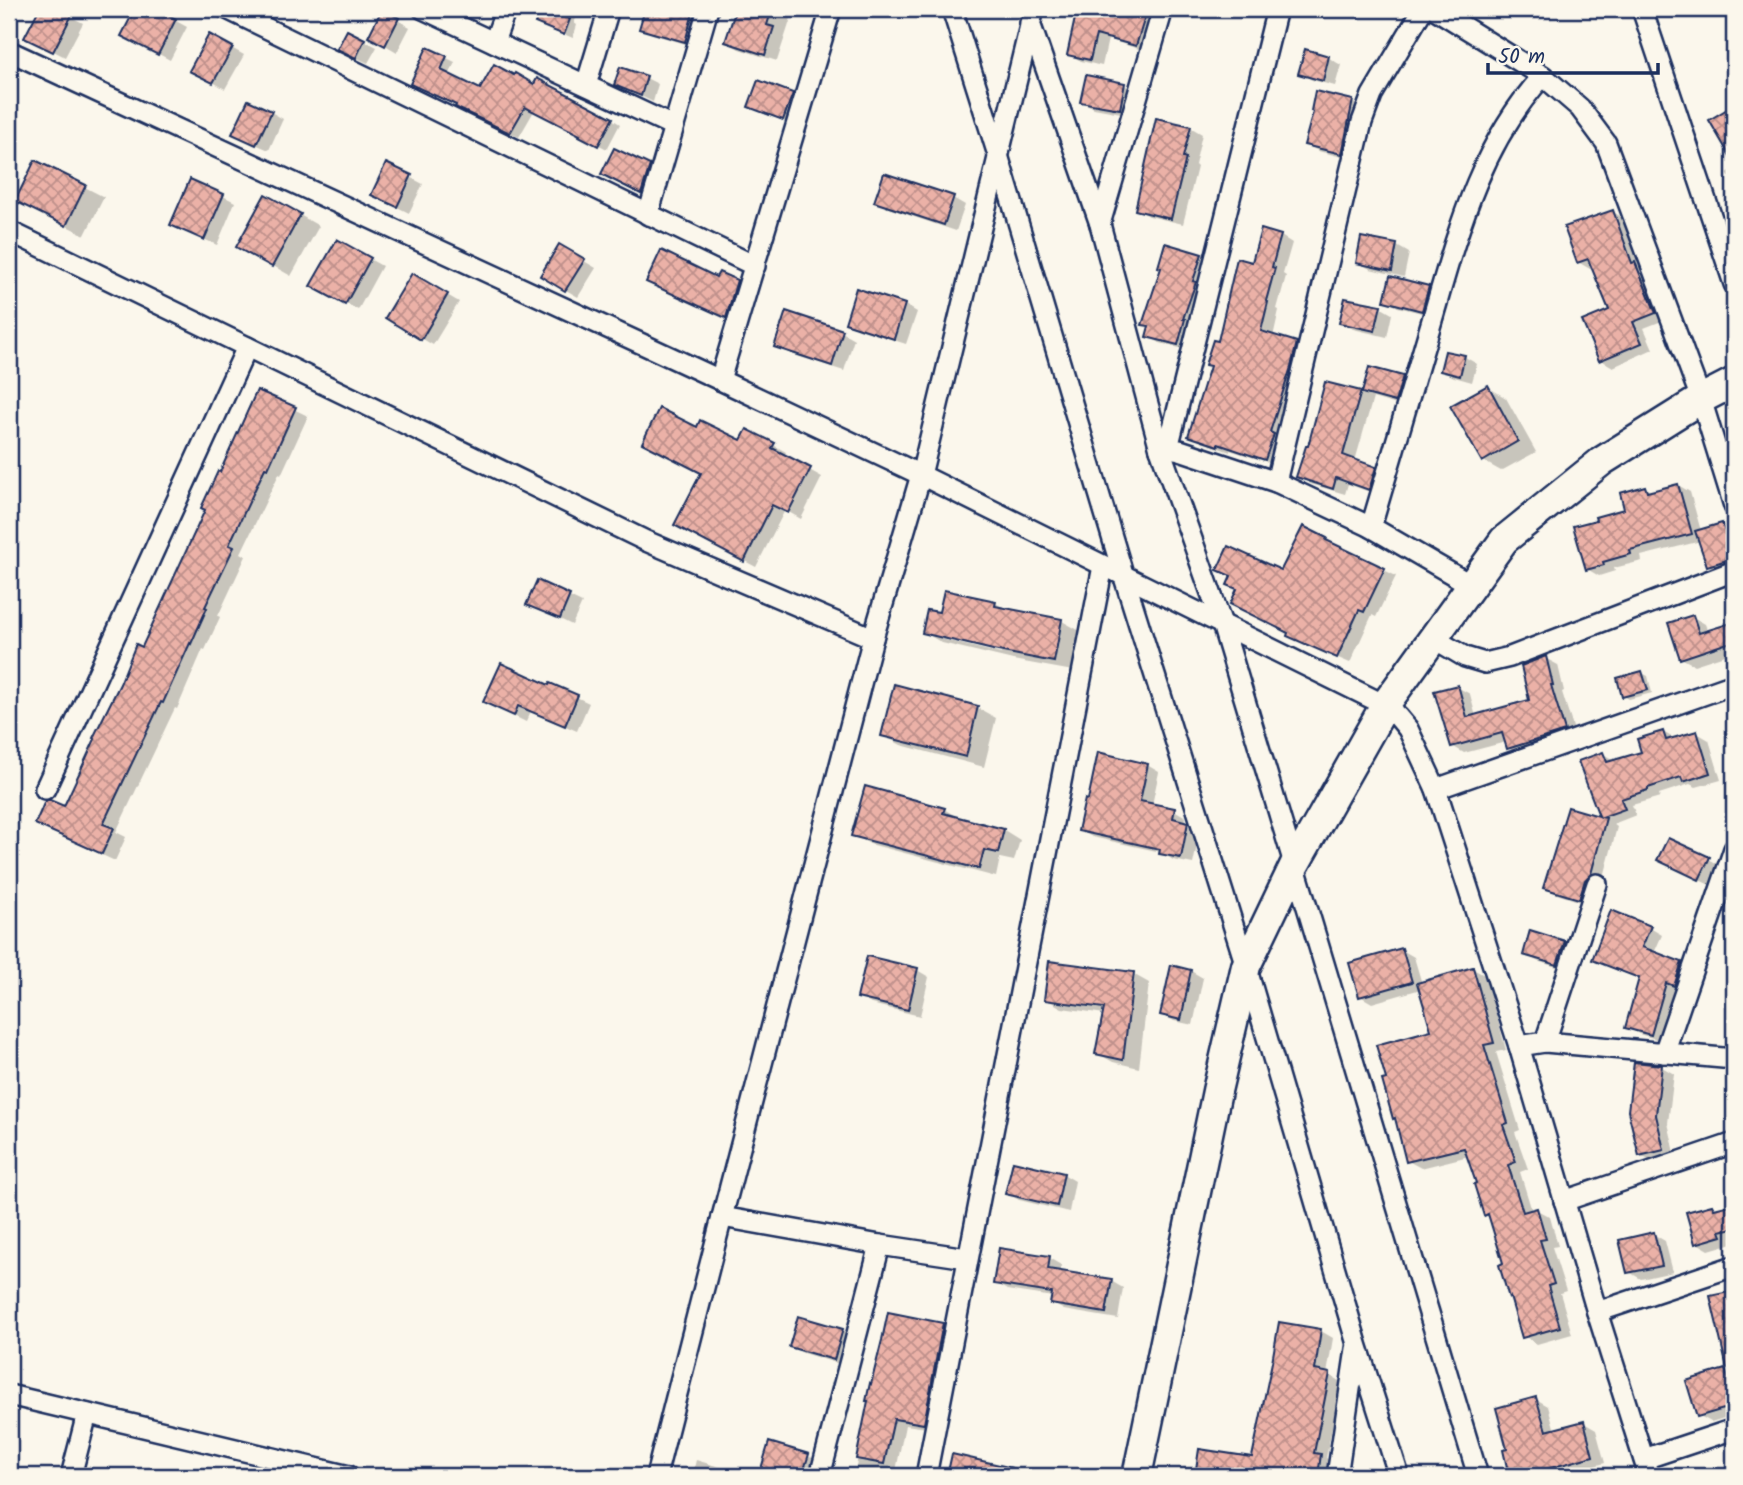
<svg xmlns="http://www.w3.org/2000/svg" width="1743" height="1485" font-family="Kalam,sans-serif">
<defs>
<pattern id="building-cross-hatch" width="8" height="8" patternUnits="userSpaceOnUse" patternTransform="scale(1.75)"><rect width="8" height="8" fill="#ebb1a7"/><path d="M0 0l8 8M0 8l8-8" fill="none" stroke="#be908b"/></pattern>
</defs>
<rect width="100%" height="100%" fill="#fbf7ec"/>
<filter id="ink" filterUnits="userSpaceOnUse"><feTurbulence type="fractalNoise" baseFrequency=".0143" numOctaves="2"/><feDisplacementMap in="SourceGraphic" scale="14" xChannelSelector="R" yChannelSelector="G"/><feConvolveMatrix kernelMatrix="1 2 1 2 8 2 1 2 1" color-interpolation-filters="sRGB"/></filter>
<g filter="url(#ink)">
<g fill="#0003" fill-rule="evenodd">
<polygon points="41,9 56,9 83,23 65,57 27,37"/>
<polygon points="137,9 154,9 187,27 170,60 123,35"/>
<polygon points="543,9 580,9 574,23 577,25 573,38 537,23"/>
<polygon points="647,9 709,9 696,47 652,34 641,28"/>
<polygon points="741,9 794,9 777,61 739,49 727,42"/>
<polygon points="1108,9 1156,9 1148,52 1108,39 1102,66 1081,61 1069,54 1076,25 1102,32"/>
<polygon points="1240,9 1277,9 1275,17"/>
<polygon points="383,12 410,27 397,52 370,36"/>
<polygon points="348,32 377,47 368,63 351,55"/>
<polygon points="210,36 244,55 225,89 192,70"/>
<polygon points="428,49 455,62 449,76 480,91 612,119 620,124 607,149 534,111 519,137 466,111"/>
<polygon points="1307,51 1329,58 1341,65 1335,86 1312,80 1300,73"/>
<polygon points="646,78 658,84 653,102 616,84"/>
<polygon points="1124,85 1136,92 1132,115 1094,108 1082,101"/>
<polygon points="792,95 804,102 795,125 762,113 751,106"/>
<polygon points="1352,102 1364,109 1354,160 1318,151 1306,144 1315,112"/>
<polygon points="271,112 283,119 269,150 246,140"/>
<polygon points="1190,127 1202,134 1195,165 1197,167 1183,224 1149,216 1137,209"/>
<polygon points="36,162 104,197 85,235 36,211"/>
<polygon points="387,165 423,184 409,213 385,201"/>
<polygon points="649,167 661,174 654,199 615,181"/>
<polygon points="1734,169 1734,186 1727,173"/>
<polygon points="223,196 235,202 217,245 185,231"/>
<polygon points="266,196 319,226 291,276 238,246"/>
<polygon points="953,198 965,205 956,231 888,208 876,201"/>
<polygon points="1613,212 1625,219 1667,319 1644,328 1653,349 1613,367 1601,360 1612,311 1594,268 1590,269 1578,262"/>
<polygon points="1262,231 1281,236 1292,243 1283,274 1286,276 1277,309 1279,310 1273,337 1296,344 1308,350 1277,465 1230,450 1230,452 1202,442 1190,435 1220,344 1253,264"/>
<polygon points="337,241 382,266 358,310 313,285"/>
<polygon points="1166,245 1201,256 1213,263 1191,351 1160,343 1148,336 1150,327 1144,324 1162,268"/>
<polygon points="1397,246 1409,253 1404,277 1370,269 1358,262"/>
<polygon points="560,247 596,268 578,297 542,276"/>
<polygon points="413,275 459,302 433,345 387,318"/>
<polygon points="717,279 736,282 748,289 738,323 660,288"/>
<polygon points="1428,288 1440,295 1434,316 1398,307 1386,300"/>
<polygon points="857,290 905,305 917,312 906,344 859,329 847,322"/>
<polygon points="1380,307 1392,314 1387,337 1353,329 1341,322"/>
<polygon points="842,332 854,339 844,371 788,353 776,346"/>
<polygon points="1447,353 1465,357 1477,364 1472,382 1454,377 1442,371"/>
<polygon points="1371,369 1402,377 1414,384 1407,408 1373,398 1355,461 1375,468 1387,475 1381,496 1348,484 1345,494 1311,484 1299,477 1360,393 1363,395"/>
<polygon points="1488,387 1506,398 1536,452 1501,471 1483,461"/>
<polygon points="258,392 308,416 281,475 279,474 241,553 246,556 218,616 220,617 205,650 203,649 177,709 175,708 116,832 126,837 115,861 50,831 37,824 64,808 143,649 208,510 220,474"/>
<polygon points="697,429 742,442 748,431 786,452 784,456 822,477 801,519 785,510 756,567 688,531 703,473"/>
<polygon points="1678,485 1690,492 1701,531 1722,525 1734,532 1734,568 1720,572 1708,565 1701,541 1641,556 1642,561 1614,568 1615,571 1599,576 1587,569 1627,510 1645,488 1652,493"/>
<polygon points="1326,540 1338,547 1396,576 1376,617 1372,615 1350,663 1301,642"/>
<polygon points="538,582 582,603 572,625 529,604"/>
<path d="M995,603L1008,610L1062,621L1080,631L1073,671L1013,660L942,643L924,632L941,614ZM941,636L1002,650L1001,654L941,639Z"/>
<polygon points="1693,617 1705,624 1708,632 1734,624 1734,652 1694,665 1681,658"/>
<polygon points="1545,658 1558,665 1564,691 1562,692 1576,737 1521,755 1508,748 1506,742 1464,753 1452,746 1457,687 1470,694 1476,717 1531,701"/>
<polygon points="1642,673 1648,676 1652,693 1629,699 1624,696"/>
<polygon points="551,685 589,703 577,731 531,711 526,722 485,702 550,687"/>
<polygon points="895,686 978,708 996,718 984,767 901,745 883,735"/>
<polygon points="1663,732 1675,739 1697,733 1709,740 1721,780 1696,787 1690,784 1659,794 1660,797 1632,805 1636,815 1613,824 1617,827 1603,881 1591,905 1557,894 1545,888 1602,819 1603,754 1616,761 1644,753"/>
<polygon points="1147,765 1159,772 1152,805 1174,810 1186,817 1185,824 1200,832 1193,864 1173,860 1161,852 1092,837 1080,830"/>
<polygon points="944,809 960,819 1004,830 1020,840 1014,861 1000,858 996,877 870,844 853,835"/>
<polygon points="1709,859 1721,866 1712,886 1672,867"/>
<polygon points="1650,928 1662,935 1654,953 1681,964 1693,971 1663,1041 1639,1034 1627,1027 1640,979 1606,966 1594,959"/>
<polygon points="1531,933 1565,943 1577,950 1570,971 1537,961 1525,954"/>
<polygon points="1402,950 1414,957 1422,984 1473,969 1486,976 1506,1050 1496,1052 1520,1130 1515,1132 1528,1169 1520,1172 1532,1211 1537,1210 1550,1217 1558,1246 1552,1247 1566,1291 1560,1293 1572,1334 1537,1344 1524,1336 1505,1265 1490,1218 1485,1215 1479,1185 1469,1156 1421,1168 1408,1161 1433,1031 1421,989 1372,1003 1360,996"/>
<polygon points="917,970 929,977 920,1016 871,1004 859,997"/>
<polygon points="1191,971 1203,978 1193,1025 1174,1021 1162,1014"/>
<polygon points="1133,974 1149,983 1139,1068 1113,1062 1097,1053 1105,1014 1062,1008 1046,999"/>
<polygon points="1635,1064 1662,1067 1674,1074 1668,1123 1676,1157 1652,1162 1640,1155"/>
<polygon points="1063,1174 1075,1181 1069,1212 1019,1200 1007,1193"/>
<polygon points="1734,1205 1734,1237 1731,1238 1733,1243 1709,1250 1697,1243 1712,1206 1718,1210"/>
<polygon points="1653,1234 1665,1241 1673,1272 1641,1279 1629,1272"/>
<polygon points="1049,1258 1061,1265 1060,1273 1111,1281 1123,1288 1118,1319 1064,1310 1052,1303 1053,1297 1007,1290 995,1283"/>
<polygon points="943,1324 954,1331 935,1429 905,1425 895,1476 854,1476 870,1401"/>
<polygon points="1280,1324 1321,1331 1333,1338 1327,1374 1341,1382 1326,1458 1332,1463 1331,1476 1197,1476 1201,1451 1253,1459"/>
<polygon points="842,1331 854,1337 846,1366 803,1353 791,1346"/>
<polygon points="1725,1371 1734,1376 1734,1415 1711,1422 1698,1415"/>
<polygon points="1536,1399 1548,1406 1555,1431 1584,1423 1596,1430 1605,1463 1557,1476 1511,1476 1505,1452 1509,1450"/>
<polygon points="808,1456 820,1462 816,1476 771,1476 762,1471"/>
<polygon points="953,1456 1017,1471 1026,1476 949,1476"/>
<polygon points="696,1460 743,1474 746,1476 692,1476"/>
</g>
<g fill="url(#building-cross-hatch)" stroke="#1b2f5e" stroke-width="2">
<polygon points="39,9 60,9 72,15 53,52 24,38"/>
<polygon points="135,9 157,9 176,19 158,55 121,36"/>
<polygon points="382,9 399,18 385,46 368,37"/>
<polygon points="541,9 570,19 564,35 535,23"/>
<polygon points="645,9 694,9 685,42 639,29"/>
<polygon points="736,9 772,9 767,25 774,27 765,55 725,42"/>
<polygon points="1077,9 1143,9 1141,16 1145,17 1136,46 1096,35 1090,60 1067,55"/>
<polygon points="347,30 365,39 356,58 337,49"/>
<polygon points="209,34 233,47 213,83 189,71"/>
<polygon points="427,47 447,56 441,70 480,89 494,64 514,75 515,73 534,84 537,78 613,118 598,146 579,136 580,135 525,107 510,133 455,107 456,105 410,84"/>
<polygon points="1305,49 1329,56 1323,81 1298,74"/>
<polygon points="620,67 647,76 641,96 614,85"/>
<polygon points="1086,75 1125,83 1120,109 1080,102"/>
<polygon points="758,80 793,93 783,120 748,107"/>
<polygon points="1315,91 1353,100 1342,154 1304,145 1313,112 1311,111"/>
<polygon points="248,100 272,111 256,145 232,134"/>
<polygon points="1734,105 1734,163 1709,120"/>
<polygon points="1156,118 1191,126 1183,157 1186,158 1171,219 1135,210"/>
<polygon points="614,148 650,165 641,194 601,174"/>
<polygon points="35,160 86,185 66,226 15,201"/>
<polygon points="386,163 412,175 397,207 371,195"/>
<polygon points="884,173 954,196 944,225 874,202"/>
<polygon points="190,179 224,194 204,240 170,225"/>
<polygon points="265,194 301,214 272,267 236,247"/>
<polygon points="1613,210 1632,263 1635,262 1656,313 1633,322 1642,343 1599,361 1582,321 1609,310 1588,259 1577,263 1564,227"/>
<polygon points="1261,229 1281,235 1272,267 1275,268 1266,301 1268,302 1261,331 1297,342 1291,367 1270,432 1274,434 1265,460 1218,444 1218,446 1188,436 1210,366 1205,365 1213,340 1218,341 1237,258 1252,262"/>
<polygon points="1361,237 1397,244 1392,271 1356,263"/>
<polygon points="337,239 371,258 345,305 310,286"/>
<polygon points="1165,243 1202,254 1193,281 1196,282 1183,319 1185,319 1178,345 1146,337 1149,326 1142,325 1161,268 1158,267"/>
<polygon points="559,244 585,259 565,291 540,276"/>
<polygon points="661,250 716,277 719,272 737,280 726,318 646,282"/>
<polygon points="412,273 448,294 421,340 385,318"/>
<polygon points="1390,276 1429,286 1422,311 1384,301"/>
<polygon points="856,288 905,304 894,339 845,323"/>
<polygon points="1345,298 1381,305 1375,331 1339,323"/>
<polygon points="786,311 843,330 832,366 774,347"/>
<polygon points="1445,351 1465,355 1460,376 1440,371"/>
<polygon points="1369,367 1403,376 1395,402 1362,393"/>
<polygon points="1325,382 1361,391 1343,455 1376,467 1369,490 1336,478 1333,489 1296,477 1306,446 1308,446"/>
<polygon points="1488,385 1518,441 1482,462 1450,406"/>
<polygon points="257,390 296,407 268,469 265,468 229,545 234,547 205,607 207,608 191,644 190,643 163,703 161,702 103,824 114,828 102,854 35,824 45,801 50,800 64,806 95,739 93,738 120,684 136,644 142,647 205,510 201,508 218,471 220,472"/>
<polygon points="659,408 697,427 700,420 741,440 747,429 775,443 772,448 811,468 788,513 772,505 744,562 674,525 701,473 642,443"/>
<polygon points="1678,484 1692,534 1630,550 1631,554 1603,562 1604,565 1586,570 1573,526 1596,520 1595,517 1624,509 1620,493 1645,486 1647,492"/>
<polygon points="1722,523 1734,558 1707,566 1695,531"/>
<polygon points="1303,526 1327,538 1326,540 1385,568 1364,612 1359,610 1337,658 1287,636 1288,633 1230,604 1237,589 1227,585 1231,576 1217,570 1228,546 1281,570"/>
<polygon points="537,580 570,595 560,619 526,605"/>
<polygon points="944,590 996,601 995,606 1062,619 1054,662 993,650 922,633 927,610 939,612"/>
<polygon points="1693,615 1699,633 1734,622 1734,641 1680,659 1668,623"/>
<polygon points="1546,656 1553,685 1551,685 1565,731 1507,749 1502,733 1451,747 1434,691 1458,685 1467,717 1529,700 1521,666"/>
<polygon points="501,663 549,685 550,683 578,695 565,726 518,706 514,716 483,702"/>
<polygon points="1642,671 1648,690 1622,697 1617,678"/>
<polygon points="894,684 978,706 966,757 881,736"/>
<polygon points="1663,731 1666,740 1697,731 1710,773 1683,782 1681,777 1648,788 1648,790 1621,799 1625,809 1602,817 1606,818 1591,874 1585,880 1579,899 1543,888 1568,807 1599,816 1578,761 1603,752 1607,762 1641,752 1637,739"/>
<polygon points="1098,752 1148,764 1140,801 1175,808 1173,818 1188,822 1181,858 1159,854 1160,849 1078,831 1085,799 1088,800"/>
<polygon points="865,786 945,808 943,813 1004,829 998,853 984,850 979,869 851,836"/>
<polygon points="1668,838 1710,857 1699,880 1657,860"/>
<polygon points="1611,910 1651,926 1642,947 1682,962 1674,986 1666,983 1651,1035 1625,1028 1639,978 1592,960"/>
<polygon points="1530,930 1565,941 1557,965 1523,955"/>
<polygon points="1402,948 1412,982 1359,997 1349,963"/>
<polygon points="867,956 918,968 908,1010 857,998"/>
<polygon points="1049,961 1134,972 1123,1060 1095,1054 1104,1008 1044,1000"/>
<polygon points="1171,965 1191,970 1181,1020 1160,1015"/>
<polygon points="1473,967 1494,1043 1484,1045 1508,1123 1503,1125 1516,1162 1508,1165 1523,1212 1537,1208 1546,1239 1540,1240 1554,1284 1548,1286 1560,1327 1522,1338 1510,1297 1509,1298 1499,1265 1503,1263 1488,1214 1484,1216 1474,1184 1476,1183 1464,1148 1406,1162 1395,1118 1393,1119 1382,1080 1386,1079 1376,1045 1431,1030 1417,983"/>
<polygon points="1634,1062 1662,1065 1656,1115 1664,1150 1639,1156 1628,1111"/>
<polygon points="1013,1161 1064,1173 1057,1206 1005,1194"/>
<polygon points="1734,1204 1734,1228 1720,1231 1722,1236 1695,1244 1686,1212 1712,1205 1714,1209"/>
<polygon points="1654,1232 1662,1266 1627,1273 1619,1240"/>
<polygon points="999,1248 1050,1256 1048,1269 1112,1279 1106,1313 1050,1304 1052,1293 993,1284"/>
<polygon points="1734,1291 1734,1367 1727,1368 1710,1296"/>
<polygon points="888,1312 943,1323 924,1424 894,1419 884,1464 856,1459 868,1401 866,1401 870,1383 871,1384 882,1340"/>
<polygon points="798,1316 843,1329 834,1360 789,1347"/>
<polygon points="1279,1322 1321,1329 1315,1370 1330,1373 1314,1453 1321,1454 1318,1476 1195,1476 1199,1449 1252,1457 1272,1362"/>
<polygon points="1725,1369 1734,1398 1734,1406 1697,1417 1686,1381"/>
<polygon points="1536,1397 1546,1431 1584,1421 1593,1456 1522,1476 1509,1476 1503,1450 1507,1449 1496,1408"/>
<polygon points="769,1442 809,1454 802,1476 774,1476 760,1472"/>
<polygon points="952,1454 1017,1469 1016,1476 947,1476"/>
</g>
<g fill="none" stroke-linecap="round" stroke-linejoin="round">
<defs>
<g id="street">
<polyline points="227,9 755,266"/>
<polyline points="423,9 673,126"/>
<polyline points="952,9 998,155 1124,577 1246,966 1357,1344 1399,1476"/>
<polyline points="1435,9 1543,76 1580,108 1606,143 1701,399 1734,506"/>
<polyline points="1642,9 1734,284"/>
<polyline points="1030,23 1100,224 1160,449 1222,624 1478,1476"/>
<polyline points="494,42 506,9"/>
<polyline points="9,51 720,380 921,475 1385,705 1398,717 1408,729 1436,789 1519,1046 1597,1312 1649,1476"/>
<polyline points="586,85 609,9"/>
<polyline points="648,215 708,9"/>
<polyline points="1100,224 1163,9"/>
<polyline points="9,231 646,541 873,638"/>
<polyline points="720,380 831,9"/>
<polyline points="1168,448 1277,9"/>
<polyline points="1160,449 1168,448 1180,450 1276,482 1371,527 1471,585"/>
<polyline points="1276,482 1362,122 1372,95 1423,9"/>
<path d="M1371,527C1390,461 1410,394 1430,327C1456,238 1478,147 1543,76"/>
<polyline points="1433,638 1465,657 1485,663 1510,657 1734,571"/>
<polyline points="45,789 247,347"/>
<polyline points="1436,789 1734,684"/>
<polyline points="1545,1042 1597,884"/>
<polyline points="1519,1046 1545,1042 1734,1059"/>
<polyline points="1664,1053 1734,849"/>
<polyline points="1564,1201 1734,1143"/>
<polyline points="722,1217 880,1245 967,1258"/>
<polyline points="1597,1312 1734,1266"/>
<polyline points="9,1395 349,1476"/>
<polyline points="1644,1459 1734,1429"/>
<polyline points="71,1476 87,1414"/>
<polyline points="656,1476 722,1217 873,638 921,475 1034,9"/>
<polyline points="820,1476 880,1245"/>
<polyline points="926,1476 1103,566"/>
<polyline points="1337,1476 1356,1349"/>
</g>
<polyline id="secondary" points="1137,1476 1217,1091 1246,966 1294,866 1385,705 1504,540 1602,461 1701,399 1734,382"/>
</defs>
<use href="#street" stroke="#1b2f5e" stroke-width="24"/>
<use href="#secondary" stroke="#1b2f5e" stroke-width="33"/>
<use href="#street" stroke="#fbf7ec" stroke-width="19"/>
<use href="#secondary" stroke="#fbf7ec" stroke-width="28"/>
</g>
</g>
<rect width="1743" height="1485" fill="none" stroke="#fbf7ec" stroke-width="35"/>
<rect x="18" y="18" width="1708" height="1450" fill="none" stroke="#1b2f5e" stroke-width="2.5" filter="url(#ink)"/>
<path d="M1488 63v10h170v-10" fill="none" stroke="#1b2f5e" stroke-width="3.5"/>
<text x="1498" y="63" font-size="21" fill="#1b2f5e" stroke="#fbf7ec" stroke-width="5" paint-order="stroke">50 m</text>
</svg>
